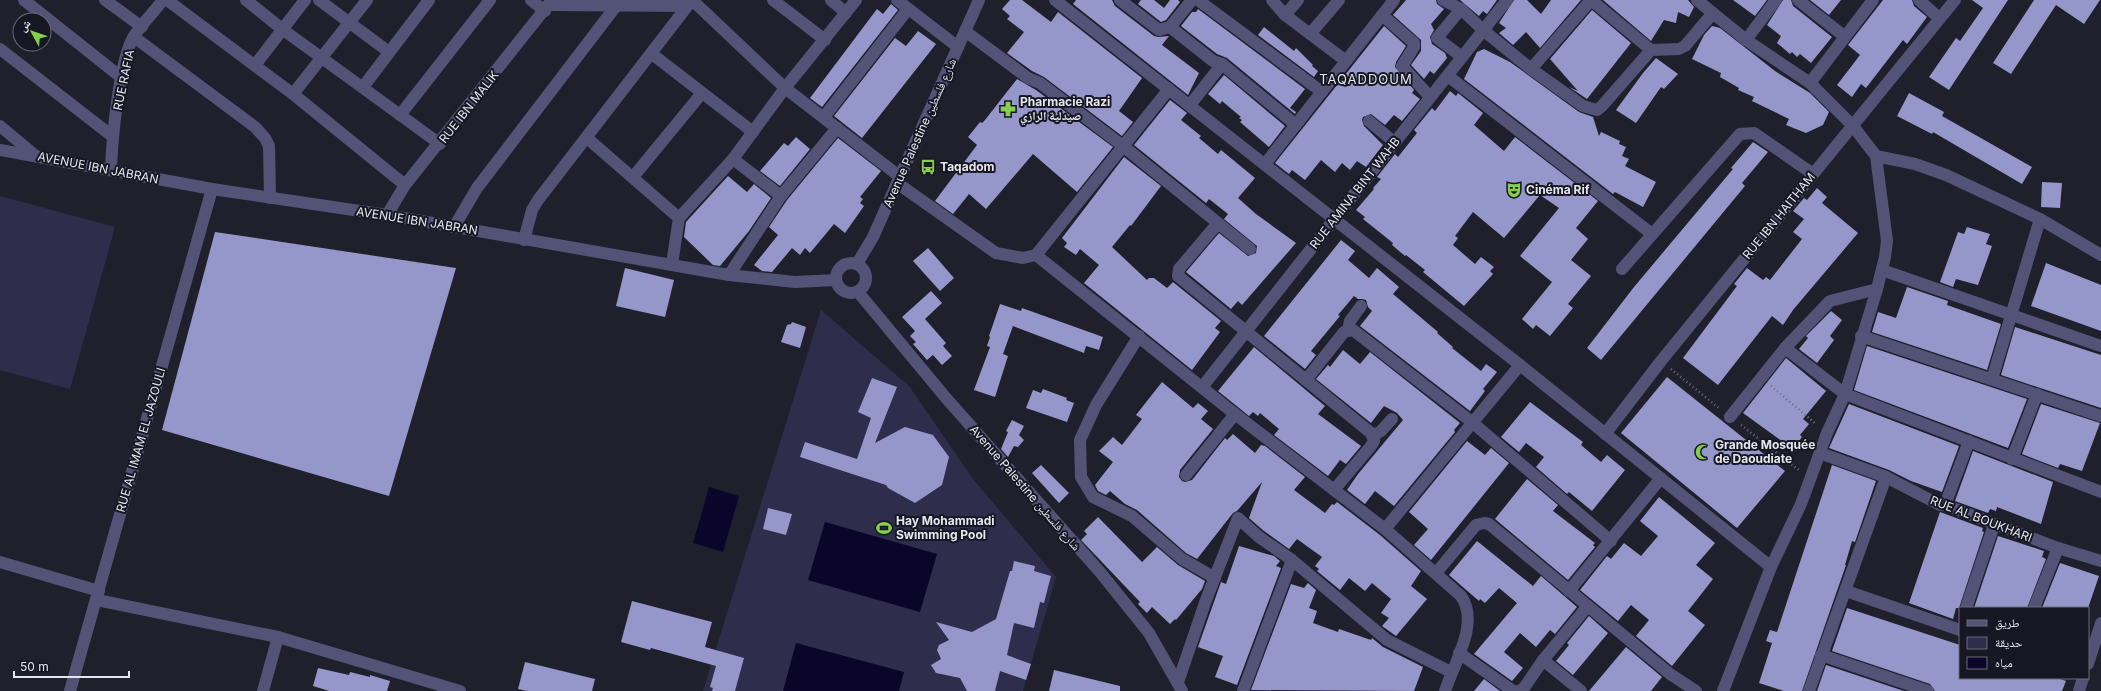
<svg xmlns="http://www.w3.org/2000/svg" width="2101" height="691" font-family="Inter,'Noto Naskh Arabic',sans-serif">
<rect width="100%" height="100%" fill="#20202d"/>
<g fill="#2e2d4b">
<polygon points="0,196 115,227 70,389 0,370"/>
<polygon points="821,310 909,386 973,479 1056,577 1023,691 703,691"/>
</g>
<g fill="#0c052b">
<polygon points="709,487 739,496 723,552 693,543"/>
<polygon points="825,522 937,554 920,612 808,580"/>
<polygon points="796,643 904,672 899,691 783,691"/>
</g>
<g fill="#9596c9">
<polygon points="1010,0 1022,0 1051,22 1058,12 1142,78 1119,111 1133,122 1122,136 1044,77 1032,71 1007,53 1024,32 1007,19 1010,16 1002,9"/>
<polygon points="1076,0 1112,0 1115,6 1154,36 1158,37 1169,36 1162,45 1199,73 1188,95 1073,4"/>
<polygon points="1141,0 1154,0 1164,8 1170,0 1178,0 1180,2 1166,20 1161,22 1138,4"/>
<polygon points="1406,0 1436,0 1437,4 1444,9 1431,24 1434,30 1430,37 1432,44 1445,53 1447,58 1434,74 1430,71 1424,79 1411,65 1421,51 1421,40 1393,15"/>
<polygon points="1460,0 1497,0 1487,14 1483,11 1479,16"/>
<polygon points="1514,0 1527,0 1541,14 1551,0 1581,0 1540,48 1526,32 1513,45 1499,33 1506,28 1499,23"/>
<polygon points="1603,0 1688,0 1694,7 1689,17 1678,12 1676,23 1664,20 1651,41"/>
<polygon points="1733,0 1767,0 1755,16"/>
<polygon points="1783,0 1791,0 1793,6 1832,37 1811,63 1800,54 1797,57 1792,52 1790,54 1777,43 1781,36 1767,25"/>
<polygon points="1810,0 1841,0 1829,15"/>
<polygon points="1883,0 1912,0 1914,6 1927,17 1907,44 1903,40 1866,88 1861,84 1852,97 1837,85 1860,55 1848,45"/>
<polygon points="1972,0 2008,0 1949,90 1929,77 1956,38 1960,41 1983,8"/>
<polygon points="2034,0 2100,0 2084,24 2056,5 2011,74 1993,63"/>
<polygon points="891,4 898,10 822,107 810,98 877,9 883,14"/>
<polygon points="1198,9 1305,89 1290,108 1296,112 1295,114 1227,58 1217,54 1181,26 1192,12 1196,12"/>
<polygon points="1592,10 1631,43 1587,99 1569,87 1578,91 1550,59"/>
<polygon points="1384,26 1406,46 1396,62 1395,67 1414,90 1412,93 1420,99 1402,121 1394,115 1385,125 1371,114 1363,117 1362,120 1364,126 1383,145 1366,167 1357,161 1350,170 1342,163 1335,172 1321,160 1305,180 1292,170 1289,174 1275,163"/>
<polygon points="1712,26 1720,28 1775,71 1810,93 1829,112 1823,125 1806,133 1786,125 1789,119 1752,101 1754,97 1738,90 1739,88 1720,77 1721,73 1692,59 1704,35"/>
<polygon points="1264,27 1294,51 1296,48 1313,65 1312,66 1318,71 1314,77 1258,35"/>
<polygon points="918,31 936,44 862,138 834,116 895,38 906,46"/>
<polygon points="1484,49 1510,62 1579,112 1593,117 1599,136 1601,132 1620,141 1619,144 1626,147 1622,156 1629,159 1625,166 1656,182 1643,207 1615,192 1613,194 1464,79 1477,52"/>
<polygon points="1656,58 1678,74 1664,89 1661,87 1636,123 1616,110 1643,73"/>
<polygon points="1224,75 1285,126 1269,147 1240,122 1242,120 1239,118 1241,117 1222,101 1220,104 1208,94"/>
<polygon points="1017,79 1036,90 1113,147 1077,192 1033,154 986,209 969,194 953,214 935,201 977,145 968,137 980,122 982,123 985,120"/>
<polygon points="1450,91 1456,96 1458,93 1483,113 1474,125 1504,151 1515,137 1598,201 1576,228 1588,239 1571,260 1591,276 1568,304 1573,308 1550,336 1536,325 1533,329 1522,319 1552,282 1520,256 1559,208 1540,195 1504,238 1473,212 1455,236 1458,238 1453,245 1475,264 1481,257 1494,267 1490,271 1493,274 1464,306 1423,272 1425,270 1406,255 1405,256 1392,245 1393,243 1363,219 1365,217 1356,210 1374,189 1373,188 1381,179 1377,177 1395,154 1398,157 1417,133 1414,130 1432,108 1435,111"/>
<polygon points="1909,93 1944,112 1942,116 2032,167 2022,184 1933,132 1932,134 1897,116"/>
<polygon points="1170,100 1187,113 1181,120 1201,136 1199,138 1218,154 1221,150 1255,178 1238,198 1256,214 1296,243 1242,305 1238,301 1231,309 1186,272 1219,233 1248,256 1256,253 1257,246 1224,219 1228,214 1209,199 1206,203 1134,145"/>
<polygon points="796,137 810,149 780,186 760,171 784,143 788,146"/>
<polygon points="838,138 881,171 860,197 863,199 860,203 864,206 845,233 834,224 810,253 805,248 800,255 792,248 772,272 762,271 754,265 778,235 769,227 787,200"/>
<polygon points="1753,142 1768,152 1742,183 1745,186 1601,360 1587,348 1634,287 1733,169 1731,168"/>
<polygon points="1124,157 1161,186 1131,226 1130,225 1112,247 1147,280 1149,278 1154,278 1167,288 1173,282 1221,321 1215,328 1220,332 1192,370 1084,283 1099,265 1080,249 1076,255 1064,247 1067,243 1062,238"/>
<polygon points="728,176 747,192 754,184 771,198 749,231 720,266 713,265 684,237 686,222"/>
<polygon points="2042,182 2062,183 2060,208 2041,207"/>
<polygon points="1817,188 1827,197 1822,203 1858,233 1793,310 1783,325 1772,316 1718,385 1683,358 1737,286 1734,284 1747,268 1763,280 1766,277 1770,280 1802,239 1793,232 1804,219 1793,211 1804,198 1807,200"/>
<polygon points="1967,227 1990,234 1986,244 1992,246 1978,285 1956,279 1953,287 1940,282 1958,232 1964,234"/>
<polygon points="215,232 456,268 389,496 162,430"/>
<polygon points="1341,240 1355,251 1348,260 1369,278 1377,268 1399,287 1393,294 1438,332 1437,333 1453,347 1452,348 1481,371 1486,364 1497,372 1483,389 1485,391 1470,411 1360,326 1372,311 1368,307 1366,300 1362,299 1358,299 1354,296 1338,315 1340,316 1311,351 1316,355 1305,369 1264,336"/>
<polygon points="928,248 954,278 940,291 913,261"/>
<polygon points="2046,263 2101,285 2101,331 2031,306"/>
<polygon points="625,268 674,280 665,317 616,306"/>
<polygon points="1907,287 1948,301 1947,305 2001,324 1987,370 1872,332 1878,312 1896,318"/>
<polygon points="931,291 942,303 925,319 946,343 943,346 952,356 942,365 933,355 927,360 913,344 916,342 910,336 915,331 902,317"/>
<polygon points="1000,304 1021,311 1022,308 1103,337 1099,350 1086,346 1084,353 1013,326 1003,354 1008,356 995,397 974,390 990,347 987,346 990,337 989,336"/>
<polygon points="1831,311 1842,320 1830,336 1834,340 1817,363 1799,349 1808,338 1806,336"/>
<polygon points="792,322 806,327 800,348 781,342 787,325 791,324"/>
<polygon points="2015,327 2101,355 2101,408 2001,375"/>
<polygon points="1867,346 2027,399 2008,448 1854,390"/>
<polygon points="1254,347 1325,406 1318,414 1361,446 1346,464 1340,460 1328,476 1274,435 1279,429 1260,413 1258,416 1253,412 1249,416 1218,391"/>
<polygon points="1343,350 1360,364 1370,352 1460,423 1454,430 1455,432 1394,506 1375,491 1365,504 1347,490 1358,474 1403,420 1397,413 1384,406 1371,423 1316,379 1328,365 1330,367"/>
<polygon points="1786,358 1826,391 1803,419 1809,424 1800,435 1802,437 1793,449 1743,413"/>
<polygon points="1667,377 1785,471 1737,528 1621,433"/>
<polygon points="872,378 897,387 875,443 905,427 933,435 949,457 942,485 915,503 888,488 886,485 800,457 805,442 857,459 871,418 858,412"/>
<polygon points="1162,382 1193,408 1198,403 1208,411 1201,419 1213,429 1180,470 1179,477 1182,481 1185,482 1192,480 1225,438 1227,440 1233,434 1255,453 1261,445 1265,446 1305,477 1294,490 1325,513 1332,504 1334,505 1337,502 1380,535 1421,571 1411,586 1427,599 1396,636 1382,626 1389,618 1381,613 1391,599 1372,583 1365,591 1349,578 1340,590 1317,571 1319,569 1315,566 1322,557 1297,539 1289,549 1264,531 1249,518 1262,482 1237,511 1233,513 1197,559 1186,553 1137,510 1125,504 1110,491 1106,495 1098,491 1095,485 1113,462 1099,451 1113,437 1122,445 1142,419 1136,415"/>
<polygon points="1043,389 1067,398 1066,400 1074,403 1067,422 1026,408 1033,390 1041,393"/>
<polygon points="1530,402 1583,442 1581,445 1601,462 1607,455 1625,470 1592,511 1569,492 1567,494 1536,467 1544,457 1526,443 1519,452 1501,437"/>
<polygon points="1849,404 1959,446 1942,492 1911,481 1889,470 1829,448"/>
<polygon points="2041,404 2100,423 2082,471 2060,464 2058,468 2022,454"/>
<polygon points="1012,420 1024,426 1019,435 1024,440 1018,447 1014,446 1008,457 1001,449 1008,432 1006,431"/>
<polygon points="1467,441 1485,455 1491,448 1509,463 1431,560 1414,545 1428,529 1409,512"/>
<polygon points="1973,451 2053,482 2041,524 1997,507 1996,511 1990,509 1988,513 1955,501"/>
<polygon points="1041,465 1069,493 1059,503 1032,473"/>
<polygon points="1832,465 1876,481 1855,542 1852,541 1845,565 1846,565 1802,691 1784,691 1759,683 1772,643 1766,641 1770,630 1777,632"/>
<polygon points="1527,479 1558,505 1553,511 1595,543 1593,545 1595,547 1568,580 1495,519"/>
<polygon points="1659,497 1715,543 1696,565 1713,579 1688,611 1705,625 1672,666 1636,636 1649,620 1631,605 1618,621 1580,590 1607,556 1611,559 1624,543 1641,556 1658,536 1640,521"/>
<polygon points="768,508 792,514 786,535 763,529"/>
<polygon points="1940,512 1983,528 1982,531 1984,532 1959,608 1956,608 1953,619 1909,603"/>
<polygon points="1098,517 1142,562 1157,547 1178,565 1205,581 1202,589 1176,620 1175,619 1170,624 1152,607 1147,613 1138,604 1140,602 1081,540 1087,534 1084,531"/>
<polygon points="1998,536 2044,551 2042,557 2046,559 2027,608 1974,608"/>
<polygon points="1477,541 1533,586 1541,576 1577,607 1555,634 1550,630 1536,647 1520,633 1504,652 1523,668 1512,681 1474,654 1517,603 1499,588 1485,603 1480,599 1479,601 1449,575"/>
<polygon points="1239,546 1274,556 1280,561 1276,566 1281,568 1237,685 1215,677 1223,656 1198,647 1221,582 1226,584"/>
<polygon points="1014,561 1035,566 1034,571 1051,576 1044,603 1040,602 1034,628 1014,623 1007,655 1031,664 1026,680 1000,671 995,691 967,691 960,678 936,673 931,665 941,659 937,650 939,645 949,640 936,622 972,632 996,619 1010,571 1012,571"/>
<polygon points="2060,563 2099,576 2088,608 2042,608"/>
<polygon points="1308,583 1316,590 1309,608 1317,611 1313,623 1338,632 1339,629 1371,640 1372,638 1383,647 1423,667 1414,691 1251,690 1291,584 1304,588"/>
<polygon points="632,601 712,622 705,647 744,658 735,691 712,691 713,688 710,687 716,666 651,648 650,650 621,642"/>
<polygon points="1847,608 1960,645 1960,678 2057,678 2066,681 2062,691 1935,691 1930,684 1832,651"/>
<polygon points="1589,616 1608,633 1573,675 1556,661 1569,645 1567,643"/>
<polygon points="1626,647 1662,677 1651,691 1589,691"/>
<polygon points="525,662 595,679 592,691 527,691 518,689"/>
<polygon points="1826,665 1904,691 1817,691"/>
<polygon points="318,668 349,675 350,672 370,677 370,675 390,681 387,691 329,691 313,686"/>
<polygon points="1054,670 1120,686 1120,691 1049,691"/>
<polygon points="1484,679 1500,691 1474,691"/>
</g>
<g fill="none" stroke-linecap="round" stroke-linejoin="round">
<g stroke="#70707c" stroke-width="2.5" stroke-dasharray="1 3" stroke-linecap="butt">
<polyline points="1671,369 1720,409"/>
<polyline points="1771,386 1816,424"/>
<polyline points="1741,425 1800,471"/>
</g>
<g stroke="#535378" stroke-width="12">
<polyline points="24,0 122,78"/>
<polyline points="105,0 142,27"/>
<polyline points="167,0 293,94 405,185"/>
<polyline points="246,0 282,29 440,144"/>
<polyline points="319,0 389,52"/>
<polyline points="531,0 545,11"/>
<polyline points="692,0 785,88 899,176"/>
<polyline points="773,0 825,40"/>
<polyline points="831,0 846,13"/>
<polyline points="897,0 958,47"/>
<polyline points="1055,0 1520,365 1771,567"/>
<polyline points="1120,0 1159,30 1170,27 1213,61 1222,64 1296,125"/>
<polyline points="1198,0 1322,92"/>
<polyline points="1272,0 1285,15 1346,61"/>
<polyline points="1443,0 1461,9 1483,30 1531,69 1583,106 1597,110 1602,106 1651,50 1679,49 1685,46 1713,13"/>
<polyline points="1591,0 1651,50"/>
<polyline points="1697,0 1746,40 1810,83 1853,126 1876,156 1887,241 1885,257 1877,289 1845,394 1827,433 1801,504 1771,567 1723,691"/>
<polyline points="1798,0 1844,36"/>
<polyline points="1919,0 1939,18"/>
<polyline points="549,5 687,6"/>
<polyline points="1461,9 1437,38 1462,57"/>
<polyline points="1285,15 1298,0"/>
<polyline points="1382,15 1414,43 1414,47 1402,66 1430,97"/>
<polyline points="1170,27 1192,0"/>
<polyline points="965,31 1028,78 1040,83 1123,146 1250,249"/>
<polyline points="1310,34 1339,0"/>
<polyline points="134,37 255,127 265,138 269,146 270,198"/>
<polyline points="1746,40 1776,0"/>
<polyline points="0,49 112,136"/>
<polyline points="652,54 753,132"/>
<polyline points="255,65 305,0"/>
<polyline points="1531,69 1591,0"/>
<polyline points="1448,76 1652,234"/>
<polyline points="1810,83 1873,0"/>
<polyline points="363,87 429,0"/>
<polyline points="293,94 367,0"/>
<polyline points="1190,105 1222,64"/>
<polyline points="400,115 490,0"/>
<polyline points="824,117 908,9"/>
<polyline points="1369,121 1394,142"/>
<polyline points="0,126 36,156"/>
<polyline points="587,138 679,218"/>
<polyline points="0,150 212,189 387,215 729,275 795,282 836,280"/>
<polyline points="1876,156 1915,164 1946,175 2040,219 2101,255"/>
<polyline points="733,159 781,196"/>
<polyline points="1265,164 1394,0"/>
<path d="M111,170C112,140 119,60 134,36C142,24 154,12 163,0"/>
<polyline points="633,177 702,93"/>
<path d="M897,183L996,253L1023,258L1036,255L1235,414L1385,529L1461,596C1480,623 1454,663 1445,691"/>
<polyline points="387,215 405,185 552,0"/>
<polyline points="1218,223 1179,269 1178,276 1371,433 1374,441 1371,446 1334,490"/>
<polyline points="454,227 477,188 616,6"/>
<polyline points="524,240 532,210 538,200 692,0"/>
<polyline points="1036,255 1169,89"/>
<circle cx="851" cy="278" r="15"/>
<polyline points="672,264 679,218 733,159 785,88 856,0"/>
<polyline points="857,264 873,237 979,0"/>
<polyline points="1622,269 1740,134 1754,133 1813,174"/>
<polyline points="1882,270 2101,346"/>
<polyline points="729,275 781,196 837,128"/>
<polyline points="858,292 946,398 1100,572 1149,633 1182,691"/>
<polyline points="1348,330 1350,321 1361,306"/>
<polyline points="1139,336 1096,405 1080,440 1081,477 1093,497 1132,516 1182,559 1215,578"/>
<polyline points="1861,336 2101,416"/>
<polyline points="1785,348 1845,394 2101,492"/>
<polyline points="1992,379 2040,219"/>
<polyline points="1306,380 1344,332 1353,330 1473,423 1611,541"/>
<polyline points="1203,386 1507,0"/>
<polyline points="1730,417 1785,348 1830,301 1877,289"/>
<polyline points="1605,434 1661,361 1955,0"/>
<polyline points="1373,436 1381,431 1392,419"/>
<polyline points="1820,453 1886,477 1940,505 1945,505 2058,548 2101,561"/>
<polyline points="2012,459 2037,394"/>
<polyline points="1186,475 1235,414"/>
<polyline points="1945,505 1969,441"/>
<polyline points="1385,529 1520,365"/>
<polyline points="1292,560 1387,640 1451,672"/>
<polyline points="0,562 99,591"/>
<polyline points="1436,573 1476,525 1484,523 1489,524 1670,674 1696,691"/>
<polyline points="1569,591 1661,478"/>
<polyline points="1846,591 1960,630"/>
<polyline points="97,600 278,637 460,691"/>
<polyline points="1966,608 1994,525"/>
<polyline points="2034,608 2058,548"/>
<polyline points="1459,653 1513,691"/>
<polyline points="1821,655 1928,691"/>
<polyline points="1543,660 1581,691"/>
<polyline points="2088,664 2101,623"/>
<polyline points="1178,682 1206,600 1238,518 1259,537 1292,560 1243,691"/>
<polyline points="70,691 212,189"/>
<polyline points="263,691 278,637"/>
<polyline points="1519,691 1524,688 1543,660 1587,607"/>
<polyline points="1809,691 1886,477"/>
<polyline points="2079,691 2083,678"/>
</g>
</g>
<defs>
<symbol id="pharmacy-bare" viewBox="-9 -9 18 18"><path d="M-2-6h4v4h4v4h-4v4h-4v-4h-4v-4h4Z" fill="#86cf4b" stroke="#171723" stroke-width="2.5" paint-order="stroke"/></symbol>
<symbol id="bus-bare" viewBox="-9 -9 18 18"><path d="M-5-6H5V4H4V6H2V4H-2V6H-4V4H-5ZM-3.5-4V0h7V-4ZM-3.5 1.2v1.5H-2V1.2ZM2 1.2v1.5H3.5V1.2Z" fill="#86cf4b" stroke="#171723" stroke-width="2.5" paint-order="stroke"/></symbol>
<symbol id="theatre-bare" viewBox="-9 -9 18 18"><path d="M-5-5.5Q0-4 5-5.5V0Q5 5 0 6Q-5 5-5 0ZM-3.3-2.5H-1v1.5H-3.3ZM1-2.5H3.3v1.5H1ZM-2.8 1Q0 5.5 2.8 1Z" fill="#86cf4b" stroke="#171723" stroke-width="2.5" paint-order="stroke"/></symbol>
<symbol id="mosque-bare" viewBox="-9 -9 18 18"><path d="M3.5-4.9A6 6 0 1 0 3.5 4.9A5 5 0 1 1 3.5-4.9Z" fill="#86cf4b" stroke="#171723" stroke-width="2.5" paint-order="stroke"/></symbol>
<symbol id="stadium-bare" viewBox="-9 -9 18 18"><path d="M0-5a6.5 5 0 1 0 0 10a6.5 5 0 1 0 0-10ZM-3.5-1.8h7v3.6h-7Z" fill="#86cf4b" stroke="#171723" stroke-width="2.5" paint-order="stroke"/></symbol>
</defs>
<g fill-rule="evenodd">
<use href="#pharmacy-bare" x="997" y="98" width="22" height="22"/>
<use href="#bus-bare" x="917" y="156" width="22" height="22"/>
<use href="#theatre-bare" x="1503" y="179" width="22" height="22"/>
<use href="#mosque-bare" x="1692" y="441" width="22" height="22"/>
<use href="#stadium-bare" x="873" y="517" width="22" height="22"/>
</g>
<g text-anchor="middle" stroke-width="4" stroke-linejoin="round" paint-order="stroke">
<g font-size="12" fill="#e6e6ef" stroke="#171723">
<text transform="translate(124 80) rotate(-78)" y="4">RUE RAFIA</text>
<text transform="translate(469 107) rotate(-52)" y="4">RUE IBN MALIK</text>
<text transform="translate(920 133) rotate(-66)" y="4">Avenue Palestine شارع فلسطين</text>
<text transform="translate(98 168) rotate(11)" y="4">AVENUE IBN JABRAN</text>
<text transform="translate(1355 193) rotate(-52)" y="4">RUE AMINA BINT WAHB</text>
<text transform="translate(1779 216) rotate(-51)" y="4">RUE IBN HAITHAM</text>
<text transform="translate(417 221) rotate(9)" y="4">AVENUE IBN JABRAN</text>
<text transform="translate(141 440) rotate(-74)" y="4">RUE AL IMAM EL JAZOULI</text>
<text transform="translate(1025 488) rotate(49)" y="4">Avenue Palestine شارع فلسطين</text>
<text transform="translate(1981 519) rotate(21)" y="4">RUE AL BOUKHARI</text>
</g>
<g font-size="12" font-weight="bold" fill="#e6e6ef" stroke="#171723" text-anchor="start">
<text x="1020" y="106">Pharmacie Razi<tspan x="1020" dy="14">صيدلية الرازي</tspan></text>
<text x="940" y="171">Taqadom</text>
<text x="1526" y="194">Cinéma Rif</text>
<text x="1715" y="449">Grande Mosquée<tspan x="1715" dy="14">de Daoudiate</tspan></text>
<text x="896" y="525">Hay Mohammadi<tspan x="896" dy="14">Swimming Pool</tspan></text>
</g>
<g font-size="13" letter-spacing="1" fill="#e6e6ef" stroke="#171723">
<text x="1366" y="84">TAQADDOUM</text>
</g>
</g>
<rect x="1959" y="607" width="130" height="72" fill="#171723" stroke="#6a6a75"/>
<rect x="1967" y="620" width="20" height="6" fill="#535378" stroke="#6a6a75"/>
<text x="1995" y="627" font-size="12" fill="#e6e6ef">طريق</text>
<rect x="1967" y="637" width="20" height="12" fill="#2e2d4b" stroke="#6a6a75"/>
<text x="1995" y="647" font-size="12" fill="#e6e6ef">حديقة</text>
<rect x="1967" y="657" width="20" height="12" fill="#0c052b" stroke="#6a6a75"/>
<text x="1995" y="667" font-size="12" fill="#e6e6ef">مياه</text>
<g transform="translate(32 32) rotate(310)"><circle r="19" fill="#171723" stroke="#6a6a75"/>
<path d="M0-3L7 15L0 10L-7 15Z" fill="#86cf4b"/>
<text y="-6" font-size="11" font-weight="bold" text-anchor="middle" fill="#e6e6ef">ش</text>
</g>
<path d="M14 671v6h115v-6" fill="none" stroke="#e6e6ef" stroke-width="2"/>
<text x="20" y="671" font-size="12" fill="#e6e6ef" stroke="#171723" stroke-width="3" paint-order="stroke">50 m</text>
</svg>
